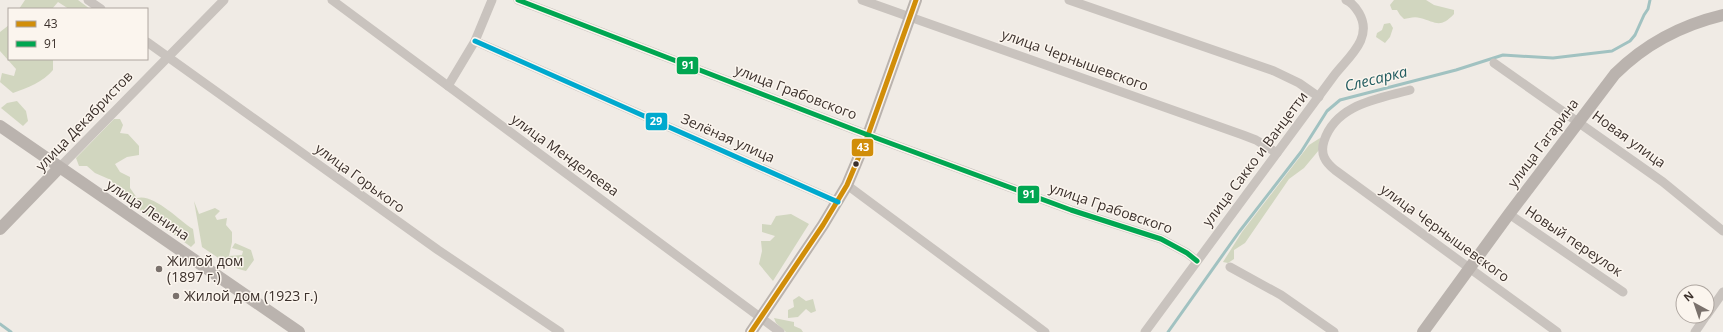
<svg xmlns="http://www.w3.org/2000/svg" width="1723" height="332" font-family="'Open Sans',sans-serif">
<rect width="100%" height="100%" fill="#f0ebe5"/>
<g fill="#d1d6bf">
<polygon points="25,0 78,0 90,9 69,9 58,2 52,9 19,9"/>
<path d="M1394,0H1426L1434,5L1454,10V14C1440,29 1436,22 1420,18C1415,16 1409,18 1404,19L1400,15L1397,10H1392L1390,5Z"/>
<polygon points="1390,23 1393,28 1390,37 1385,43 1376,37 1377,33 1382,30 1384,24"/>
<path d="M9,25V59H53V70C43,82 27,88 13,93L0,82L2,73L14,76L16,69L0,51V32Z"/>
<polygon points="17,101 26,111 28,121 23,126 1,108 7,103"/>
<path d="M114,119H120L123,125L120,133L128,134L139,146V155L127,157L115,164L120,172L130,177V188L137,198C153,193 179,220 193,229L195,243L191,247L125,199L111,180L95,173L87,166H79L76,158Z"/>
<polygon points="1320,138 1319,150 1304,168 1289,179 1245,243 1234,250 1234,259 1228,263 1223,262 1242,232 1309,145"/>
<path d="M194,201L199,214L215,208L220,211L215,216L217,220L227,218L226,225L232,232V242L229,256L242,255L243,251L232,248L235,243L251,250L254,260L246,271C238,269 233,268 229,261H223L202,247Z"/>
<polygon points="791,214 809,224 773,281 759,264 762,251 761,241 770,241 775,236 762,232 762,224 771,225 776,216"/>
<polygon points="799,296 806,301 813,299 816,311 811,313 806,309 798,317 788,318 788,310 794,307 793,300"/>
<polygon points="774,318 794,322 794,326 801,329 803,332 786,332 776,323"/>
</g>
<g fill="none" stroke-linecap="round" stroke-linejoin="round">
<g stroke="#a1c2c1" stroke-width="3">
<polyline points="0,324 11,332"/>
<polyline points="1168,332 1239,232 1301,152 1327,111 1340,100 1456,70 1503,55 1553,58 1612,51 1630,41 1635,35 1644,15 1648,9 1650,0"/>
</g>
<g stroke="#c9c3be" stroke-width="9">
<polyline points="88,0 101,9"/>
<polyline points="332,0 780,332"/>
<polyline points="518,0 868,135 1071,210 1161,239 1187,253 1197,261"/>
<polyline points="862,0 1243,135 1256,140 1277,153"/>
<polyline points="1069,0 1274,71 1299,83 1319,97"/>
<polyline points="475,41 838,202"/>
<polyline points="147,42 438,250 560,332"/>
<polyline points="1494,63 1663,182 1723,231"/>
<polyline points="448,86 475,41 492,0"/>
<path d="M1410,90C1378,99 1336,104 1324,141C1320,154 1325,162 1335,170L1557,332"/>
<polyline points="59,168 224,0"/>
<polyline points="847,185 1045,332"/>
<polyline points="1509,214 1623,292"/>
<polyline points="1230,267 1281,295 1334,332"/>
<polyline points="1707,315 1723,292"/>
<path d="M1145,332L1333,77C1347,58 1374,39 1359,13C1356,8 1351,2 1346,0"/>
<polyline points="1695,332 1706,316"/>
</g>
<g stroke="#bab3ae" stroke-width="12">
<polyline points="0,126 299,332"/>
<polyline points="0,229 59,168"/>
<polyline points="751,332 823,225 847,185 868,135 916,0"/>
<path d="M1423,332L1509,214L1615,74C1646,43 1681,25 1723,15"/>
</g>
<defs>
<polyline id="bus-1" points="751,332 823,225 847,185 868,135 916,0"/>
<polyline id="bus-2" points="518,0 868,135 1071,210 1161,239 1187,253 1197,261"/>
<polyline id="bus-3" points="475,41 838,202"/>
</defs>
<use href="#bus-1" stroke="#fbf5ee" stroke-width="8"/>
<use href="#bus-2" stroke="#fbf5ee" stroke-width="8"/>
<use href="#bus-3" stroke="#fbf5ee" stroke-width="8"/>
<use href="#bus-1" stroke="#d18e09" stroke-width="5"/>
<use href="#bus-2" stroke="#00a651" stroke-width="5"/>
<use href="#bus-3" stroke="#00a9ce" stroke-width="5"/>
</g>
<circle fill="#3b302b" stroke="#fbf5ee" stroke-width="1.5" cx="856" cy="164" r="3.5"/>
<g fill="#7a716c" stroke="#fbf5ee" stroke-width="1.5">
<circle cx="159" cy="269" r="4"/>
<circle cx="176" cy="296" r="4"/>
</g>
<g text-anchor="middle" stroke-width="3" stroke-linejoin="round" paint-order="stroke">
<g font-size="14" fill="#3b302b" stroke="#fbf5ee">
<text transform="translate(1075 60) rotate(20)" y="5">улица Чернышевского</text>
<text transform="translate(796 92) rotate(21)" y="5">улица Грабовского</text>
<text transform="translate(84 121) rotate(-46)" y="5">улица Декабристов</text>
<text transform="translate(728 138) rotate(24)" y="5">Зелёная улица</text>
<text transform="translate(1629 139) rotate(36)" y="5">Новая улица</text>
<text transform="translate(1543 143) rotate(-53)" y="5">улица Гагарина</text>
<text transform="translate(565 155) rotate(36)" y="5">улица Менделеева</text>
<text transform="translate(1255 159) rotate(-53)" y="5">улица Сакко и Ванцетти</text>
<text transform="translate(360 178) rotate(36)" y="5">улица Горького</text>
<text transform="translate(1111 208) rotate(19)" y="5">улица Грабовского</text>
<text transform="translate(148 210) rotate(34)" y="5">улица Ленина</text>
<text transform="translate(1445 233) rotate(36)" y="5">улица Чернышевского</text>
<text transform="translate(1574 241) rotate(34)" y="5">Новый переулок</text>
</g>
<g font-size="14" fill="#3b302b" stroke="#fbf5ee" text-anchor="start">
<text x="167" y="266">Жилой дом<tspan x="167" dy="16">(1897 г.)</tspan></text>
<text x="184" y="301">Жилой дом (1923 г.)</text>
</g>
<g font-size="15" font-style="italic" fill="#1f5a5e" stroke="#fbf5ee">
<text transform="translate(1376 79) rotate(-14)" y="5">Слесарка</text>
</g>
</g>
<g stroke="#fbf5ee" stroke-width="1.5">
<rect x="676" y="56" width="23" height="19" rx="4" fill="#00a651"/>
<rect x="645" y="112" width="23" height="19" rx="4" fill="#00a9ce"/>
<rect x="851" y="138" width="23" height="19" rx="4" fill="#d18e09"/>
<rect x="1017" y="185" width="23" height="19" rx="4" fill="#00a651"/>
</g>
<g font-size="11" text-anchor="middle" font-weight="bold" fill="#fff">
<text x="688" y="69">91</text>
<text x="656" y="125">29</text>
<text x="863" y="151">43</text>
<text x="1029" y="198">91</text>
</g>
<rect x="8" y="8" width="140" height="52" fill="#fbf5ee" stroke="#aea6a0"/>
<rect x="16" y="21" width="20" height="6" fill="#d18e09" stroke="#aea6a0"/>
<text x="44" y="28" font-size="12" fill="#3b302b">43</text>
<rect x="16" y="41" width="20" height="6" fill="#00a651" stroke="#aea6a0"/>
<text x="44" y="48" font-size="12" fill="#3b302b">91</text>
<g transform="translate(1695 304) rotate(320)"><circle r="19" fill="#fbf5ee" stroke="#aea6a0"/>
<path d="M0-3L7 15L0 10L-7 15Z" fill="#7a716c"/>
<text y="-6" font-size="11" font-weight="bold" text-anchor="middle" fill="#3b302b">N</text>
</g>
</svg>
